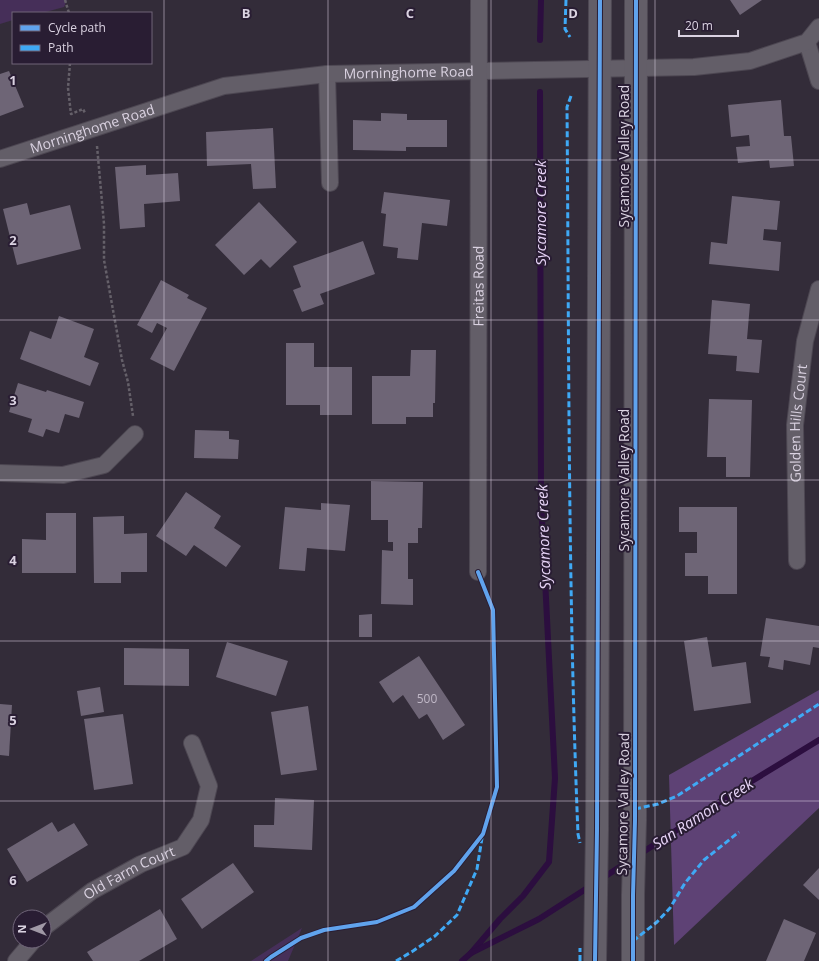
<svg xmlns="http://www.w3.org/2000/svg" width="819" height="961" font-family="'Open Sans',sans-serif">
<rect width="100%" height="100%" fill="#332c39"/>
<g fill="#462f59">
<polygon points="0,0 67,0 64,7 42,13 13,13 13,20 0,24"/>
<polygon points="302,928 288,961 251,961"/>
</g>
<polygon fill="#5e4275" points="819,690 819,808 674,945 669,775"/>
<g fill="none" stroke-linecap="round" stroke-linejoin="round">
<g stroke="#2c0e3f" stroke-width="6">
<polyline points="540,40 541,0"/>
<polyline points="640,854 747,784 819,740"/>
<polyline points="601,879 629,861"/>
<polyline points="471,953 500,919 523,896 549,862 555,778 541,499 540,92"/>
<polyline points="462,961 471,953 539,919 592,885"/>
</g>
</g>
<g fill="#6e6576">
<polygon points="730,0 762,0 740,15"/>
<polygon points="9,71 24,107 0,116 0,74"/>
<polygon points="781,100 784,136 791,136 794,166 770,168 769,160 738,163 736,147 750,146 749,135 731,137 728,105"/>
<polygon points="381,113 407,114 407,120 447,120 447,147 406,147 406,151 353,150 353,120 381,121"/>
<polygon points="273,128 276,188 253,189 251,164 207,166 206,132"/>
<polygon points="146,165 146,175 178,173 180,201 144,204 145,227 120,229 115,167"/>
<polygon points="384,192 450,200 447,226 422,223 418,260 397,258 398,248 383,246 386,214 381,213"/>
<polygon points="732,196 780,201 777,230 764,229 763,240 781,242 779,271 709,264 711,242 727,244"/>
<polygon points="259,202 297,242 270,268 261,259 244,275 215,245"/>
<polygon points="27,203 30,215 70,205 81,249 17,265 3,209"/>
<polygon points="363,241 375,274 320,294 324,304 302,312 293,290 301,287 293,266"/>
<polygon points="161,280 189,295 187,298 207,308 174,371 150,359 167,328 157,323 152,333 137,325"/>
<polygon points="712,300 750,304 747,339 762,340 759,373 736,371 737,356 708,354"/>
<polygon points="59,316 94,329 84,357 99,363 90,386 20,359 30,331 51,339"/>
<polygon points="286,343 314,343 314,367 352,367 352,415 320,415 320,405 286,405"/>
<polygon points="411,350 436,350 435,403 433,403 433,417 406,417 406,424 372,424 372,376 410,376"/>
<polygon points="18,383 46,392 47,390 84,402 79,418 65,414 59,433 46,429 43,437 28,432 32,419 9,412"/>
<polygon points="709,399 752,400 750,477 726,477 726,457 707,457"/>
<polygon points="195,430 229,431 229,439 239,440 238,459 194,458"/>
<polygon points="371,481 423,482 422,528 418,528 418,543 408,543 408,579 413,579 413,605 381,604 382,550 393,551 393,542 388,542 388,520 371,520"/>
<polygon points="186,492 221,516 214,528 241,546 226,567 194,545 186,556 156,536"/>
<polygon points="321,503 350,505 345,551 307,548 305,571 279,569 285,507 321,510"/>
<polygon points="679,507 737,507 737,594 708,594 708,576 685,576 685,553 697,553 697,532 679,532"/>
<polygon points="46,513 76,513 76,573 22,573 22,539 46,540"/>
<polygon points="124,516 124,534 147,533 147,572 121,572 121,583 94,583 93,517"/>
<polygon points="372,614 372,637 359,637 359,615"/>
<polygon points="766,618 819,626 819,648 813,647 810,665 784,660 783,670 768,667 770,657 760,656"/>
<polygon points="707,637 712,667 746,662 751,703 694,711 684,641"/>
<polygon points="227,642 288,661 276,696 216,677"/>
<polygon points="124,648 189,649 189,686 124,685"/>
<polygon points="419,656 465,725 443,740 427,714 419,719 403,695 393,703 379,682"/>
<polygon points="100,687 104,712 81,716 77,691"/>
<polygon points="0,704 12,705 9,756 0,755"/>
<polygon points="308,706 317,770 281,775 271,712"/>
<polygon points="123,714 133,784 94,790 84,719"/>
<polygon points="275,798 314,800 312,850 254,847 254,825 274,825"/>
<polygon points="52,822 58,832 74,823 88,845 27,882 7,849"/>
<polygon points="233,863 254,892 202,929 181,899"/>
<polygon points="819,868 819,900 803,885"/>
<polygon points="160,909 177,939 139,961 93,961 87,952"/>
<polygon points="784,919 816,933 804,961 766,961"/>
</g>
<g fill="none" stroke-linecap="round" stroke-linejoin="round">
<defs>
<g id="street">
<polyline points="807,42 819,81"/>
<polyline points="327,74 330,183"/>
<path id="s1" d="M0,159L224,86L327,74L694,67L750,61L807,42L819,27"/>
<polyline points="0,473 63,475 104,465 135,434"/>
<path id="s2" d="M797,561L795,425L805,341L819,289"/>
<path id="s3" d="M478,572L479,0"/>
<path id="s4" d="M44,928L46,926L92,891L141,864L183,847L201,820L209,786L192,743"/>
<polyline points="16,961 33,941"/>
</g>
<g id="secondary">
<polyline points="595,961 597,830 600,0"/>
<polyline points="633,961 633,895 635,820 636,0"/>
</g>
</defs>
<use href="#street" stroke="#4d4752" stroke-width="18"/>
<use href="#secondary" stroke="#4d4752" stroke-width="24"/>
<g stroke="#656069" stroke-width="2.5" stroke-dasharray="3 2" stroke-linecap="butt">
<polyline points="65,0 69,13"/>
<polyline points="70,63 68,88 71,114 83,109 85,113"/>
<polyline points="97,146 104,224 104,260 122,360 128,382 133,416"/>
</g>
<use href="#street" stroke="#635e68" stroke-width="16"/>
<use href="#secondary" stroke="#635e68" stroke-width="22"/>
<g stroke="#3fa9f5" stroke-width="3" stroke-dasharray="6 3" stroke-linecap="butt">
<polyline points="566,0 565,29 570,37"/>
<path d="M571,96L567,107C569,349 568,592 578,834L580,843"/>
<polyline points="635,809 658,804 677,796 819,704"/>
<polyline points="633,941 657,922 670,908 685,883 704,860 739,832"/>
<polyline points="396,961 413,951 435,936 457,915 477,869 482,838"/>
<polyline points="580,961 580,948"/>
</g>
<defs>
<g id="cycleway">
<polyline points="266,961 271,957 301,938 324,930 377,922 414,907 454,871 483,834 497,787 493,610 478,572"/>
<polyline points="595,961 597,830 600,0"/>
<polyline points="633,961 633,895 635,820 636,0"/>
</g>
</defs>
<use href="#cycleway" stroke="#291d33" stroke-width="6"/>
<use href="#cycleway" stroke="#60a3ed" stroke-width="4"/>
</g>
<path fill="none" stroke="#dad2e1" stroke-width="1" stroke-opacity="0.55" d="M164,0V961M328,0V961M491,0V961M655,0V961M0,160H819M0,320H819M0,480H819M0,641H819M0,801H819"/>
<g text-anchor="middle" stroke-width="4" stroke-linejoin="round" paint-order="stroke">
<g font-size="12" fill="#bfb7c6">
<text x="427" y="703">500</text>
</g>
<g font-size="14" fill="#dad2e1" stroke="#291d33">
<text dy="5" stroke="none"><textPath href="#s1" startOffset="421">Morninghome Road</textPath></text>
<text dy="5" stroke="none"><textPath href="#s1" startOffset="97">Morninghome Road</textPath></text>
<text transform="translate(624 156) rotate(-90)" y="5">Sycamore Valley Road</text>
<text dy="5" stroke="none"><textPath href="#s3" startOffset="286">Freitas Road</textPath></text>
<text dy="5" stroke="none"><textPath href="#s2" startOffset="138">Golden Hills Court</textPath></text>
<text transform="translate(624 480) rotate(-90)" y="5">Sycamore Valley Road</text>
<text transform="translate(623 804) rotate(-89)" y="5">Sycamore Valley Road</text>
<text dy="5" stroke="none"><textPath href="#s4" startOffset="102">Old Farm Court</textPath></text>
</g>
<g font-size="15" font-style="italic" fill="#e7d4f7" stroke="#291d33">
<text transform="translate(541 213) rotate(-90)" y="5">Sycamore Creek</text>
<text transform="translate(544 537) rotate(-92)" y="5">Sycamore Creek</text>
<text transform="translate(703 814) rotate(-33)" y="5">San Ramon Creek</text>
</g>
</g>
<g font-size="13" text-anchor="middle" font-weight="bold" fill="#dad2e1" stroke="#291d33" stroke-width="4" stroke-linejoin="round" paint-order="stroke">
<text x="246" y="18">B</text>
<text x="410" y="18">C</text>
<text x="573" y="18">D</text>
<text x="13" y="85">1</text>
<text x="13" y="245">2</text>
<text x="13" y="405">3</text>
<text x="13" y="565">4</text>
<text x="13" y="725">5</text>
<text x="13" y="885">6</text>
</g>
<rect x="12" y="12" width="140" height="52" fill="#291d33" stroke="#706579"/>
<rect x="20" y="25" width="20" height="6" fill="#60a3ed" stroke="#706579"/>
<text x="48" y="32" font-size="12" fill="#dad2e1">Cycle path</text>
<rect x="20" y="45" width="20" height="6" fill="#3fa9f5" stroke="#706579"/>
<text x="48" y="52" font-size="12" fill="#dad2e1">Path</text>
<g transform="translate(32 929) rotate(270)"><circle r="19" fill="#291d33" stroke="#706579"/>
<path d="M0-3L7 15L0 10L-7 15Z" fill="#a098a6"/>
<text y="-6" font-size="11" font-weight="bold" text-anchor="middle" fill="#dad2e1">N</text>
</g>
<path d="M679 30v6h59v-6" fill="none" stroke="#dad2e1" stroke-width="2"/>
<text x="685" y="30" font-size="12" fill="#dad2e1" stroke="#291d33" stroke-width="3" paint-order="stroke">20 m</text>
</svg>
